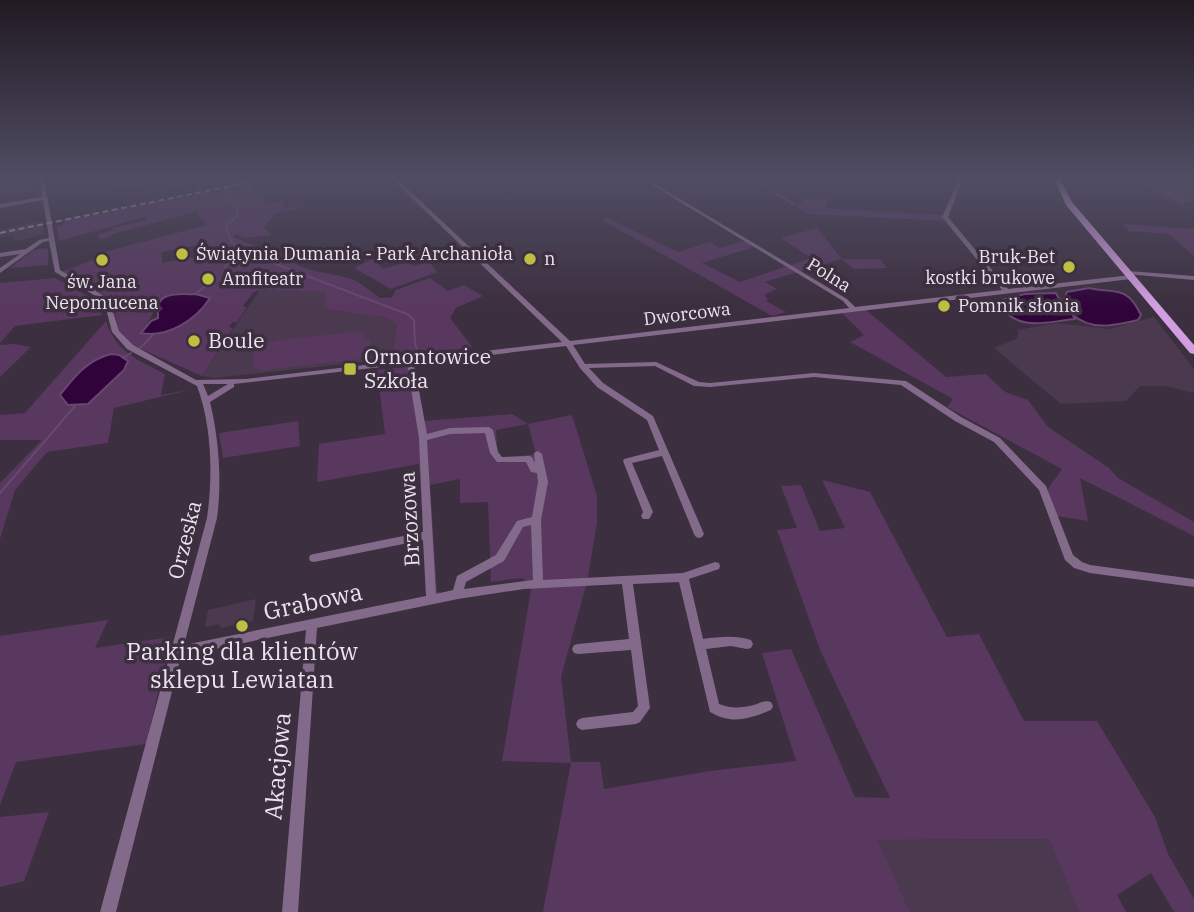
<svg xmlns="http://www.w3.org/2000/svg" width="1194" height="912" font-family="'IBM Plex Serif',serif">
<rect width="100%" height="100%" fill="#3c2f3f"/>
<g fill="#4b3a4f">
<polygon points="14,179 36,179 37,191 0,198 0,181"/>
<polygon points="42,221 44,234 15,242 14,235 0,238 0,230"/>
<polygon points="261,288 327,292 324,309 387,318 397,325 392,359 214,378 202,376"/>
<polygon points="1154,317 1194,369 1194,393 1166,386 1140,386 1126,401 1061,404 994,348 1018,338 1018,330 1055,323 1110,329"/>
<polygon points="256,599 253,621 222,628 218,624 205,627 208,610"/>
<polygon points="1049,839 1079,912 910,912 878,840"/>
</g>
<g fill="#593860" fill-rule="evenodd">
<polygon points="140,179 256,179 199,190 194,183 173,187 170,181 116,190 114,184"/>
<polygon points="1132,179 1170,179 1194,190 1194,202 1180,203 1194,212"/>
<path d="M261,181L249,187L254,188L253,196L262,195L264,204L283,201L284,208L309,205L275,214L264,227L271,235L245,238L235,234L234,237L255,246L259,255L275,257L282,254C301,273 326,271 351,279C361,282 371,292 380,298L392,297L396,290L430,278L448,291L464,285L483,296L456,308L450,318L472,347L392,359L397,325L387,318L324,309L326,292L261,289L253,293L243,306L247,307L237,322H233L229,327L233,328L202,376L132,345L119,331L111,299L61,272L93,260L104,252L207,225L196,212L116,233L101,240L97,235L113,230V228L147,220L145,217L59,241L57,226L63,225V221ZM199,245L206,248V252L200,256L162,263V252ZM196,294L208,297C188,323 175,336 142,331C152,320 157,296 172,294C180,293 188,295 196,294Z"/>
<polygon points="811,197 827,199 826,208 942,215 946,221 808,214 796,206"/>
<polygon points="607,218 678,252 710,242 719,248 745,241 754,247 702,263 740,282 811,258 781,238 817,228 842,259 880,259 887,268 854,269 841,259 765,282 777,289 764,295 768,300 766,301 786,312 772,316 602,220"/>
<polygon points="1123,224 1194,229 1194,256 1169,234 1129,231"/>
<polygon points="42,248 48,249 48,265 10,268 32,251"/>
<polygon points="373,259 383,269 407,262 413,266 429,262 437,272 391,289 354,268"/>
<polygon points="55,278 99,302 102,315 15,326 0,343 0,283"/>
<polygon points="866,310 946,377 986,374 1005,392 1028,400 1048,427 1109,468 1118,478 1194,522 1194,536 1080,478 1088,521 1057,516 1047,490 1062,469 947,407 953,399 850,342 864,335 842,313"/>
<path d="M106,321C117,353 136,359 165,374L161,395L193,389L114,408L108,443L47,452L15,490L0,539V483L42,440H0V415L25,413ZM119,355L128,361L124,370L88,404L68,405L60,395Z"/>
<polygon points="354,332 363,334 371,343 365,355 359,359 264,370 253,368 254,352 262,345 279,340"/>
<polygon points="14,344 31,347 0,377 0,345"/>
<path d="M415,366L424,421L512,414L528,424L572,415L597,496V523L587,582L561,677L571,762H600L604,789L710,771L796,761L762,653L791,649L855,797L890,798L821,652L777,530L797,528L781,486L801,485L820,531L845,528L822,480L870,492L947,637L979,634L1024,721H1097L1155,817L1168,854L1194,899V912H1174L1151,873L1117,895L1126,912H1079L1049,839L878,840L910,912H543L571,763L502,761L532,584L521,578L491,582L488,502L460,503V479L430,485L437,592L456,594L431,599L427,594L419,464L317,482L319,444L385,434L377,370ZM528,424L536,454L498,459L496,430Z"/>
<polygon points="298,421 300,446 223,458 219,433"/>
<polygon points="108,620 95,648 171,637 146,744 16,762 0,805 0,636"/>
<polygon points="49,812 24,881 0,887 0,817"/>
</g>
<g fill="#30043a" stroke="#684770" stroke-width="2">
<path d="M1089,288C1115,294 1126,284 1141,315L1138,320C1115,325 1092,332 1072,314L1075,319C1043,322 1022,332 997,305L1001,300L1025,294L1056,293L1059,299L1063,300L1067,292Z"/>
<path d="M195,294L210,298C196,320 168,338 141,333L151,321L158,318V310L162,308L156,309C162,290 180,295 195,294Z"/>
<path d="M111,354L119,355L128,361L124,370L88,404L68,405L60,395C74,377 87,360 111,354Z"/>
</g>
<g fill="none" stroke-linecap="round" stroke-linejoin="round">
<g stroke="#684770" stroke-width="2">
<polyline points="753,179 795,205"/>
<polyline points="1146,179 1183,202"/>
<path d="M224,198L237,206C239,216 234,220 226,225L231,242L260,258L407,314L414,320L415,344L420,355"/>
<polyline points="225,267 240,250"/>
<polyline points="197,293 204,287"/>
<polyline points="140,348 154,334"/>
<polyline points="123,358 131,353"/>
<polyline points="0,493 75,406"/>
</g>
<g fill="#846a8a" fill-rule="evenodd">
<path d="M40,179H44L60,270L109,299L119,331L133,345L196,380L246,379L562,342L392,179H397L570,341L849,308L843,301L642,179H647L847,299L855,307L1002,290L942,217L959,179H963L948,217L1008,289L1131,275L1134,277L1131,279L573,345L585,364L656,362L699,382L710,383L814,373L906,381L961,417L1000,438L1046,486L1073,555L1082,562L1090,565L1194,579V587L1090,573L1074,568L1065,560L1039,490L994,442L955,421L901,385L814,377L710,387L694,386L655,366L589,368L603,383L653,416L704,534L702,537L699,538L696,537L694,534L662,456L632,463L653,512L649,519H643L641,516L643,512L623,461L624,459L659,450L647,420L597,387L580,368L566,346L414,364L427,434L450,428L489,427L493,430L498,452L502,457L529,456L532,457L535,463L534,454L535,452L538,451L542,454L548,482L541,520L543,580L683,573L715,562L719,563L720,566L719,569L689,579L703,639C720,637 735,635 751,640L753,644L751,648L747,649L731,646L706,649L719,704C731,709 742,708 754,705C761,703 764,700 771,702L773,706L771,710C749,719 732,725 710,712L679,582L633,584L650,708L640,722L636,724L582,730L578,728L576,724L578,720L582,718L633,712L638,706L631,650L578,654L574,653L572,649L574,645L578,644L629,639L622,584L524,589L458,599L317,628L298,912H282L306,630L181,656L116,912H100L207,518C213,476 212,426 197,386L127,349L112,332L104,301L55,272L49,241L43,242L0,273V268L20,254L0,257V253L26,249L39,240L49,238L43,200L0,208V204L42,197ZM407,364L419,438L423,532L314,554L310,555L309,558L310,561L314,562L423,540L426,596L184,645L217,518C222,480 219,440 210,402L234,387V384ZM203,384H228L208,396ZM485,433L490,453L497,462H526L531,472L537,473L538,482L532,517L517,521L496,555L457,576L453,590L436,594L427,440L450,434ZM531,525L533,580L464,589L466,582L504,561L523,527Z"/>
<polygon points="1128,271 1194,276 1194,280 1126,274 1126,272"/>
</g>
<polygon fill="#d39ee0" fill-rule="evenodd" points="1054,179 1060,179 1072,202 1194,345 1194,354 1190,353 1066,205"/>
<polyline stroke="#a297a5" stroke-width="2" stroke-dasharray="6 3.5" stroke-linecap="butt" points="0,233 265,179"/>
</g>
<linearGradient id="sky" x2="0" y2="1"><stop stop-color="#211a23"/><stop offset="0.58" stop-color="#504d63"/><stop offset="1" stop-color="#504d63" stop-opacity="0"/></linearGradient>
<rect width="1194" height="306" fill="url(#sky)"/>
<g fill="#bebf42" stroke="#3c2f3f" stroke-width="2.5">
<circle cx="182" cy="254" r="7"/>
<circle cx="530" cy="259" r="7"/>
<circle cx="102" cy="260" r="7"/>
<circle cx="1069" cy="267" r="7"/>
<circle cx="208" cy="279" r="7"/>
<circle cx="944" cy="306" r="7"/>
<circle cx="194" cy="341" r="7"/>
<rect x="343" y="362" width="14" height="14" rx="3.5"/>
<circle cx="242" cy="626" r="7"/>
</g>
<g text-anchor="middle" stroke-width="7" stroke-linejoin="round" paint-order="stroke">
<g font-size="18" fill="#ece3ee" stroke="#3c2f3f" text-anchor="start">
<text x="196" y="260">Świątynia Dumania - Park Archanioła</text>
<text x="1055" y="263" text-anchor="end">Bruk-Bet<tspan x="1055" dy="21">kostki brukowe</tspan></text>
<text x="544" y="265">n</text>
<text x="222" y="285">Amfiteatr</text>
<text x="102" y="288" text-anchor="middle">św. Jana<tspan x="102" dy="21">Nepomucena</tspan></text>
<text x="958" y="312">Pomnik słonia</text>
</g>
<g font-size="18" fill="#ece3ee" stroke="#3c2f3f">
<text transform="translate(829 275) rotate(32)" y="6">Polna</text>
<text transform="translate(687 314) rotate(-7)" y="6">Dworcowa</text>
</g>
<g font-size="21" fill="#ece3ee" stroke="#3c2f3f" text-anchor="start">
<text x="208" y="348">Boule</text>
<text x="364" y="364">Ornontowice<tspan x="364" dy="24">Szkoła</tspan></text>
</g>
<g font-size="21" fill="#ece3ee" stroke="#3c2f3f">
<text transform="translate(410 519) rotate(-93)" y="7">Brzozowa</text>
<text transform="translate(185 540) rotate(-76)" y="7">Orzeska</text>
</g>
<g font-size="24" fill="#ece3ee" stroke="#3c2f3f">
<text transform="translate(313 602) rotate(-12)" y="8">Grabowa</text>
<text transform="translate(278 766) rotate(-85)" y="8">Akacjowa</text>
</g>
<g font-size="24" fill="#ece3ee" stroke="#3c2f3f">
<text x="242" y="660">Parking dla klientów<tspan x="242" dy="28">sklepu Lewiatan</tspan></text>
</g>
</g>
</svg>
